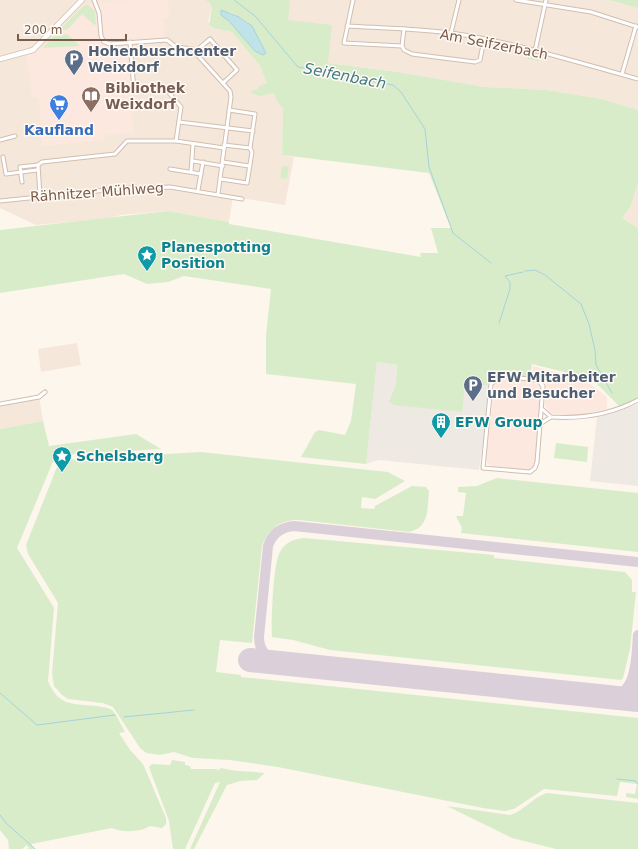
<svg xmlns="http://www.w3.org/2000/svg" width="638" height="849" font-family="'DejaVu Sans',sans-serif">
<rect width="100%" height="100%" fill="#fdf6ec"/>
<g fill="#f5e8da">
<polygon points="0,0 204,0 209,2 212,8 208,22 216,29 232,32 260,66 268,83 274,93 276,100 283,109 282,155 294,157 285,205 233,197 229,222 168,211 121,215 105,219 36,225 0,208"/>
<polygon points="290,0 607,0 638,8 638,110 602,99 547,90 485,87 398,72 328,63 287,20"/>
<polygon points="638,183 638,228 622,218 631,206"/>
<polygon points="77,343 81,365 41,372 38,349"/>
<polygon points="39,397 43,421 0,429 0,404"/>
</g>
<g fill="#fde8e0">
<polygon points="168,0 169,17 163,19 164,37 128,39 133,133 105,134 104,140 42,146 39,98 32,96 26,56 43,48 86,5 101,1"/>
<polygon points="533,366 585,380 607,397 607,409 576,416 550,413 545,406 546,379 532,377"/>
<polygon points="503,377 537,382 542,390 535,462 534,467 528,470 492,466 488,464 486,461 494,386 499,379"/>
</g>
<g fill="#efe9e4">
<polygon points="377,362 397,365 396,384 389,400 393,405 465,384 487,385 489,383 487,416 479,470 379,460 366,464"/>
<polygon points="638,404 638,486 590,481 597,417"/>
</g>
<g fill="#d8ecc9" fill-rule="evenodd">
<path d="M204,0H290L288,20L332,25L328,63L398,72L485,87L547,90L602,99L638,110V183L631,206L622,218L638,228V398L620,407L592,379L532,364L530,377L502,374L487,385L465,384L462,412L393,405L389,401L396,384L397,365L377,362L366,464L301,457L315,432L319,430L345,435L351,421L356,384L266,374V335L271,289L184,276L168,282L147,284L124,274L0,293V230L168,211L229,222V224L421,257L420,253H438L431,228H451L429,173L282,155L283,109L276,100L274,93L260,96L251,93L252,90H257L259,86L267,83L260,66L232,32L216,29L209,25L212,8L209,2ZM229,12C252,23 257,25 255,51L229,21Z"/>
<polygon points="608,0 638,0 638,8"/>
<polygon points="85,5 89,5 95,12 96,24 94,25 82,14 67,30 59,30"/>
<polygon points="67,34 80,46 43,48 55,35"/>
<polygon points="528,52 539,57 539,61 527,59"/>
<polygon points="282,166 289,167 287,179 280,178"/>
<path d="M43,421L49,446L136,434L161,449L60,455L54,459L17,548L54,608L48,681C58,706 73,704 97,706C101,707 108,707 112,710C117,715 121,725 125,732L119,733L130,750L143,764L166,818V824L162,828L150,826C140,832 123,833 112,828L31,844L35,849H27L29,848L27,845L22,849H9L8,840L0,830V429Z"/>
<polygon points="556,443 588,447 587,462 554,458"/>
<path d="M201,452L388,472L405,481L375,499L362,497L361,508L374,509L375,506L412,486L426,487L429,491C427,509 430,527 409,532L299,520C281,519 268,529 262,546L252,643L220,640L216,672L241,675V677L638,718V799L626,797V793L635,794L637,784L620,782L617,796L544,789L514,809L505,811L483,808L278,767L230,760L193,758L174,752L160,755L146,753L140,748L113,707L103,703L68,699L62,695L54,686L52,674L58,603L28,554L26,545L57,467L64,460Z"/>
<polygon points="497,478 638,493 638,552 461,533 462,528 456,516 463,516 466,493 458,492 458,487 477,486"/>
<path d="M304,538L494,555V558L625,572L632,580V592H636L630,649L623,678L621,680L330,650L293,640L272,637C271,621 273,568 279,554C284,543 293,539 304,538Z"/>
<path d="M172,760L185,762V765L190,766L191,769H217V771L221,768C235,772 250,771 265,773L257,780L240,781L227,785L194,849H190L220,782L215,783L185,849H173L169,821L149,767L152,764L170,765Z"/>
<path d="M547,793L638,803V849H556L512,838L447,806L510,815C524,811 533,797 547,793Z"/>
</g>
<polygon fill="#bfe3e8" stroke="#a5d3da" points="221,10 239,17 252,26 266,53 263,55 255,51 229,21 221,15"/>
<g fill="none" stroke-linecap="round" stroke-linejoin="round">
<g stroke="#a5d3da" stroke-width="1">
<polyline points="234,0 255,16 298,67 393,85 401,92 425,129 429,167 453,233 491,263"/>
<polyline points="525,271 535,270 545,275 581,304 589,324 595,350 596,365 612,393"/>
<polyline points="499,323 510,289 510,282 505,276 523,272"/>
<polyline points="0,693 37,725 115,715"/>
<polyline points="124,717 194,710"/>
<polyline points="617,779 636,781 638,784"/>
<polyline points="0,815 6,823 35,849"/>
</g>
<g stroke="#dbcfda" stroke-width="10">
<path d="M280,663C267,659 259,651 259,637L268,546C272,534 281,527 294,526L638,562"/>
<polyline points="634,677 638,691"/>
<path d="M608,697C638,696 636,657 638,635"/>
</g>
<polyline stroke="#dbcfda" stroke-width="24" points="250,660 638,700"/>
<defs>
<g id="street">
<polyline points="94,0 99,13 101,36 104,42 110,44 167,40 176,47 192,49 230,91 231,97 218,194"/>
<polyline points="353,0 344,43 402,46"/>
<polyline points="516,0 591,12 638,27"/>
<path d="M347,26C382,28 417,29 451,33C514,42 576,62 638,79"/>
<polyline points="404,29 402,46 404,50 412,54 475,62 480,60 484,40"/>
<polyline points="451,33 459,0"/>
<polyline points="130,42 134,90 165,88 181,107 176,141"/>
<polyline points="535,51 546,0"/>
<polyline points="195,52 210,39 237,70 223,83"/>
<polyline points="622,74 636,26"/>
<polyline points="179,122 253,131"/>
<polyline points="0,140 15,136"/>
<polyline points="224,145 250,148"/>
<polyline points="3,157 6,174 37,170"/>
<polyline points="193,161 223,166"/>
<polyline points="223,162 249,166"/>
<polyline points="170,169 201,174"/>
<polyline points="191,172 193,144"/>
<polyline points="221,179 247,183 252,152 250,148 255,114 229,110"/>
<polyline points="22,182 20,167 38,165"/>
<polyline points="198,190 203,162"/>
<polyline points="40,196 38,165 42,162 115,154 127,141 176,141 224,148"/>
<polyline points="0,201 126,188 170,187 242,199"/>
<polygon points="502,376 538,380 543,386 537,462 535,468 530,472 483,468 491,384"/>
<polyline points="0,404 39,397 45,392"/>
<path d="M542,409L551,417C582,419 610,415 638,400"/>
<polyline points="540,424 551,417"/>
</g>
<polyline id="secondary" points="0,59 33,50 82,0"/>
</defs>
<use href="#street" stroke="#d1beb0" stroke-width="5"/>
<use href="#secondary" stroke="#d6c0b0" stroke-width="6"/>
<use href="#street" stroke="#fff" stroke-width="3"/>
<use href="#secondary" stroke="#fff" stroke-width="4.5"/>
</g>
<defs>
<symbol id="parking-pin" viewBox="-11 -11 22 30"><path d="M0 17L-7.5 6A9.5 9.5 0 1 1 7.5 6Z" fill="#5c6f8a" stroke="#fffaf3"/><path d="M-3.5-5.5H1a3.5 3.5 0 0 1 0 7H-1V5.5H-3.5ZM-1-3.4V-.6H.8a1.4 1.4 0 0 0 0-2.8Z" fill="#fff"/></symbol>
<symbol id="library-pin" viewBox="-11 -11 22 30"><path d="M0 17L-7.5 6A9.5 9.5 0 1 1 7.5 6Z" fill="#8d6e63" stroke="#fffaf3"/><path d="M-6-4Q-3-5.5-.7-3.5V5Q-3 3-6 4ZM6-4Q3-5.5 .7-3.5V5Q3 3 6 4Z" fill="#fff"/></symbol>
<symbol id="supermarket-pin" viewBox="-11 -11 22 30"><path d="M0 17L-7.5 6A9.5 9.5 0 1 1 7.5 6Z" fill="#3f7fe0" stroke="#fffaf3"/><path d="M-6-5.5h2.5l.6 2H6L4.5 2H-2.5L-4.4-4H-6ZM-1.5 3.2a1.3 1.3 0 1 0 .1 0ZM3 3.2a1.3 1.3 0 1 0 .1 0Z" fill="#fff"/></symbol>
<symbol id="sight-pin" viewBox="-11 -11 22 30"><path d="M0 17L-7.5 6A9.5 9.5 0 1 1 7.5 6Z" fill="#0f9aa8" stroke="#fffaf3"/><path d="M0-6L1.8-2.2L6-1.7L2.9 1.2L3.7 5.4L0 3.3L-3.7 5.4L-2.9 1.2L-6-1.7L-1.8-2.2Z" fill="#fff"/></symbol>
<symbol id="building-pin" viewBox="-11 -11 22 30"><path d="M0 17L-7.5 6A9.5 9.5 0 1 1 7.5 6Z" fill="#0f9aa8" stroke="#fffaf3"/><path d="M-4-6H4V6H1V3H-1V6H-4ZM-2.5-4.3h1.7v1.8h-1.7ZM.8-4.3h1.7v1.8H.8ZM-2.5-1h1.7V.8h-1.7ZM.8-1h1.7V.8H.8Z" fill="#fff"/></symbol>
</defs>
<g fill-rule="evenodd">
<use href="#parking-pin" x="63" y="48" width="22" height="30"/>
<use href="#library-pin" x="80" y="85" width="22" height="30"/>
<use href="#supermarket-pin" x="48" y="93" width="22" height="30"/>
<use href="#sight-pin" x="136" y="244" width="22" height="30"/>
<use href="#parking-pin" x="462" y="374" width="22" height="30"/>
<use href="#building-pin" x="430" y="411" width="22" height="30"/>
<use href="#sight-pin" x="51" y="445" width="22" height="30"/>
</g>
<g text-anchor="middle" stroke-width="3" stroke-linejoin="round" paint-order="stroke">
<g font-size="14" fill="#7a5c4d" stroke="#fffaf3">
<text transform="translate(494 44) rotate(11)" y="5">Am Seifzerbach</text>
<text transform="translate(97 192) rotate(-4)" y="5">Rähnitzer Mühlweg</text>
</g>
<g font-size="14" font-weight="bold" fill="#4e5e75" stroke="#fffaf3" text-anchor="start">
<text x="88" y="56">Hohenbuschcenter<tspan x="88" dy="16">Weixdorf</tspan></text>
<text x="487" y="382">EFW Mitarbeiter<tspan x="487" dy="16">und Besucher</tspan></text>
</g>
<g font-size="14" font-weight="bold" fill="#785e54" stroke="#fffaf3" text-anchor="start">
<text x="105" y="93">Bibliothek<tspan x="105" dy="16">Weixdorf</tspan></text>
</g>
<g font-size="14" font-weight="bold" fill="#366cbe" stroke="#fffaf3">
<text x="59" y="135">Kaufland</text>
</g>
<g font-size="14" font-weight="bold" fill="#0d838f" stroke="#fffaf3" text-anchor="start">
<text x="161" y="252">Planespotting<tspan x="161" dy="16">Position</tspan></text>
<text x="455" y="427">EFW Group</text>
<text x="76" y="461">Schelsberg</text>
</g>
<g font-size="15" font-style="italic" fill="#437c86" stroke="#fffaf3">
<text transform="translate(345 76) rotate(11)" y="5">Seifenbach</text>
</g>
</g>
<path d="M18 34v6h108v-6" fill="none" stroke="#7a5c4d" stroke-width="2"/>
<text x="24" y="34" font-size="12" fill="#7a5c4d" stroke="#fffaf3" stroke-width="3" paint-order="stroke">200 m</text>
</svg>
